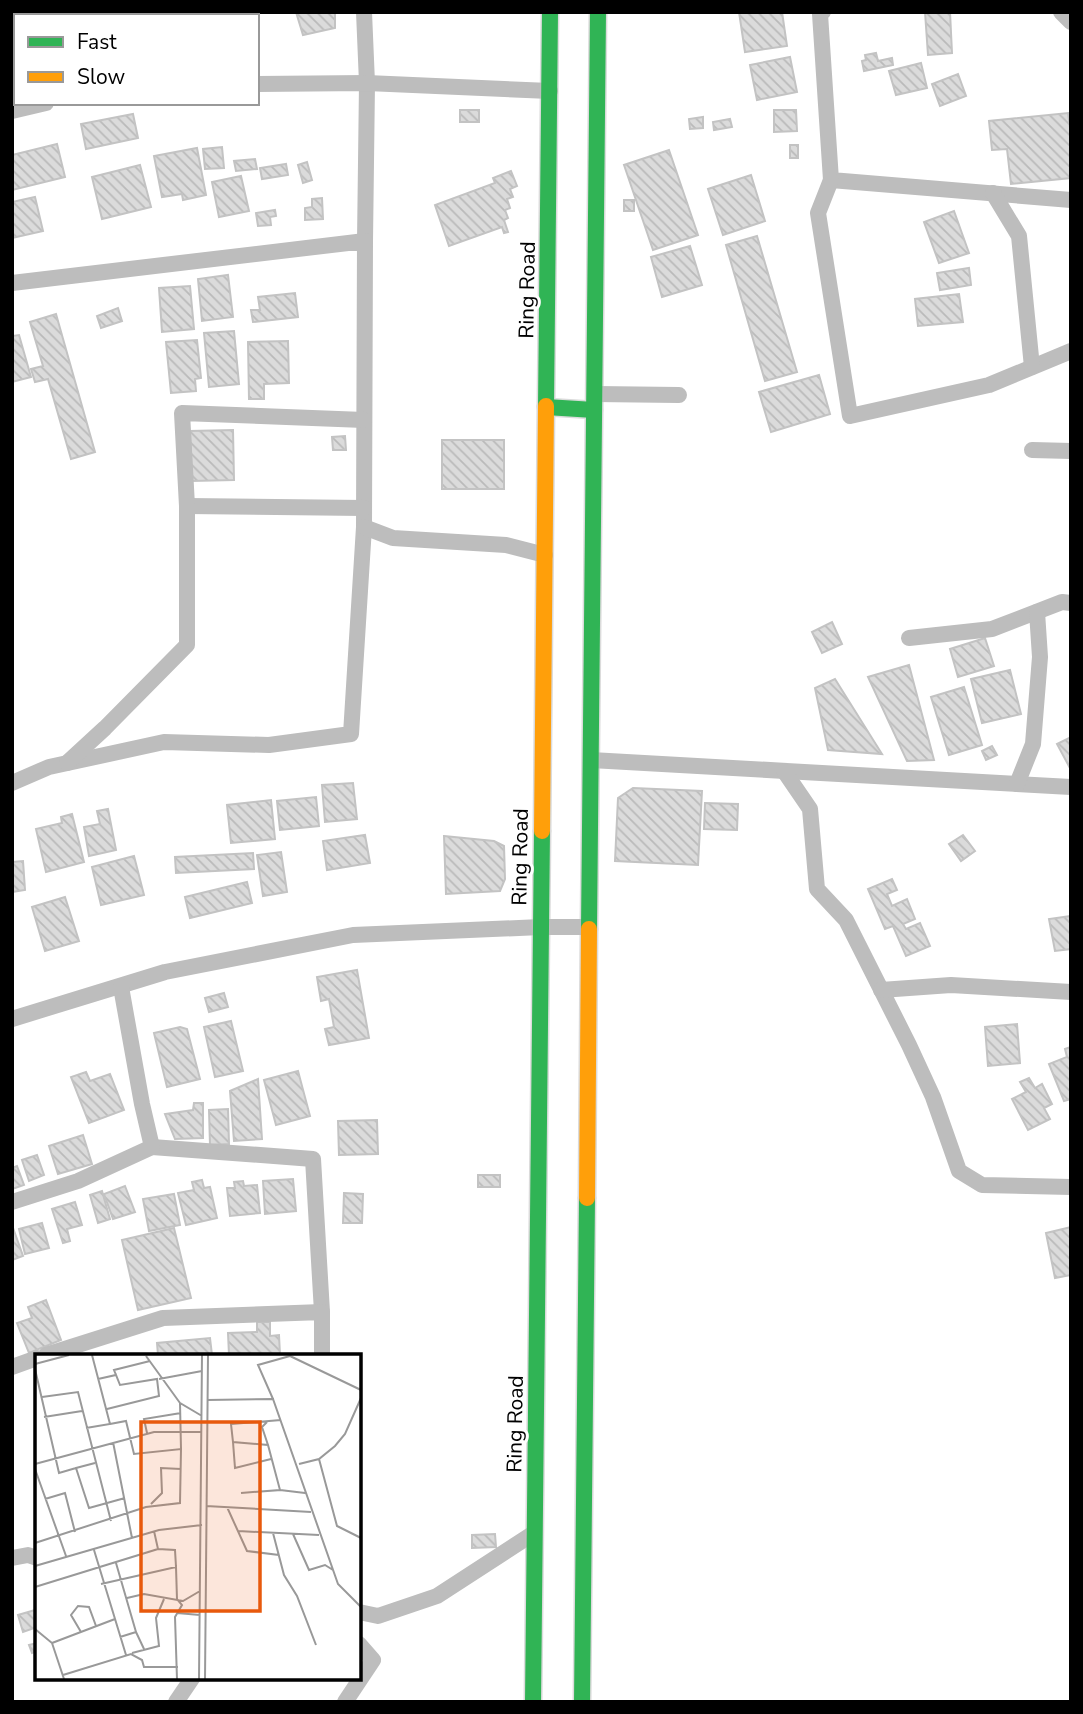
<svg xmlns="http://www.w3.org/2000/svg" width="1083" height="1714" font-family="'Nunito Sans',sans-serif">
<defs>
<pattern id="building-back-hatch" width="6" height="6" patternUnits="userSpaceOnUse" patternTransform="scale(1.75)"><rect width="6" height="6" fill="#dbdbdb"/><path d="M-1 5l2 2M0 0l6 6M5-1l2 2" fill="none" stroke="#bababa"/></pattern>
</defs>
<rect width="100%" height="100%" fill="#fff"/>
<g fill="url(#building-back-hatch)" stroke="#c3c3c3" stroke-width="2">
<polygon points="296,12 335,12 335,28 303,35"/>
<polygon points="739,12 782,12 787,46 745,52"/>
<polygon points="925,12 950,12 952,53 928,55"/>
<polygon points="876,53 878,61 892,58 893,65 864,71 862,61 866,60 865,55"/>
<polygon points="790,57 797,92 757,100 750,65"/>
<polygon points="921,63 927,88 896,95 889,71"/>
<polygon points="958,74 966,96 940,106 932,84"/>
<rect x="460" y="110" width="19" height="12"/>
<polygon points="774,110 796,110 797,131 774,132"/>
<polygon points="1068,113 1071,135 1071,178 1011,184 1007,149 992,150 989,121"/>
<polygon points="133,114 138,138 86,149 81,124"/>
<polygon points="703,117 703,128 690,129 689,119"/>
<polygon points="730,119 732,127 714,130 713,122"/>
<polygon points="57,144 65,177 12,190 12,155"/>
<rect x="790" y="145" width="8" height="13"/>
<polygon points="222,147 224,168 205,169 203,149"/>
<polygon points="197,148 206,195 183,200 182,194 162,197 154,156"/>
<polygon points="669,150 698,235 653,250 624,165"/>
<polygon points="255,159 257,169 236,171 234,161"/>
<polygon points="307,162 312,180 303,183 298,165"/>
<polygon points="286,164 288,175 262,179 260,168"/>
<polygon points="140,165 151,207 102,219 92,177"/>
<polygon points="511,171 517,186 510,189 513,197 507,199 510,208 505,210 508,218 504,220 508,232 504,233 502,227 449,246 435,205 495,183 493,178"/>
<polygon points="751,175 765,221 723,235 708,189"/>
<polygon points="241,176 249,211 219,217 212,182"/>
<polygon points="35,197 43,231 12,238 12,202"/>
<polygon points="322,198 323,219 305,220 305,208 312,207 312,199"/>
<rect x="624" y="200" width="10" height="11"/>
<polygon points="275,210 276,216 270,217 271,225 258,226 256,213"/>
<polygon points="954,211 969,253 939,263 924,222"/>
<polygon points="757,236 797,372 765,381 726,245"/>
<polygon points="690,246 702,285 662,297 651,257"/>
<polygon points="969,268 971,285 940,290 937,273"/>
<polygon points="228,275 233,317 202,321 198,279"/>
<polygon points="190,286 194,329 162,332 159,288"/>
<polygon points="295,293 298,317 253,322 251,310 260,310 258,297"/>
<polygon points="959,294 963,322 918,326 915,299"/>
<polygon points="118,308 122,321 101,328 97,316"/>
<polygon points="56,314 95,452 71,459 48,379 35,382 31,369 43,366 30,322"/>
<polygon points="234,331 239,384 209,387 204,333"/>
<polygon points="19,335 31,377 12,382 12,336"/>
<polygon points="197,340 201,378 195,379 196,391 171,393 166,342"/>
<polygon points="288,341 289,383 264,384 264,399 249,399 248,342"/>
<polygon points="819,375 830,414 771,432 759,392"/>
<polygon points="233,430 234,480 192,481 190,431"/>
<polygon points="345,436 346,450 333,450 332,437"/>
<rect x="442" y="440" width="62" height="49"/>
<polygon points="832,622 842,644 822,653 812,632"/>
<polygon points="985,638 994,666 958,677 950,649"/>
<polygon points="909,665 934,760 907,761 868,677"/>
<polygon points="1010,670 1021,714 982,723 971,679"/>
<polygon points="835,679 882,754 828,750 815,688"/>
<polygon points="964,687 982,745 949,755 931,697"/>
<polygon points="1071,737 1071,770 1057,744"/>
<polygon points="992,746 997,755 986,760 982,751"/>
<polygon points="353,783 357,819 325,822 322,785"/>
<polygon points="633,788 702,791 698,865 615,861 618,798"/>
<polygon points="316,797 319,826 280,830 277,801"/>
<polygon points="271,800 275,839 231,843 227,805"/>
<polygon points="705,803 738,804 737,830 704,829"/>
<polygon points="108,809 116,850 89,856 84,827 100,824 97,811"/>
<polygon points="72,814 84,862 46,872 36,829 62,823 61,817"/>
<polygon points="365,835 370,863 327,870 323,841"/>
<polygon points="963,835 975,851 961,861 949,844"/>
<polygon points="444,836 494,841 504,846 505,879 500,891 446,894"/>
<polygon points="281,852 287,892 263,896 257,855"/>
<polygon points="253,853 254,869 176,873 175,857"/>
<polygon points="134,856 144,895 101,905 92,867"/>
<polygon points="23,861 25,890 12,892 12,862"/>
<polygon points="892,879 897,890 887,894 892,906 907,899 915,919 903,924 906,929 920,923 930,946 906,956 893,926 885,929 868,889"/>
<polygon points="247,882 252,903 190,918 185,897"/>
<polygon points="65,897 79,941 45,951 32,907"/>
<polygon points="1071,916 1071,949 1055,951 1049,919"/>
<polygon points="357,970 369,1038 329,1045 325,1029 334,1027 329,999 321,1001 317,977"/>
<polygon points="224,993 228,1007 209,1012 205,998"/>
<polygon points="231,1021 243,1071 215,1077 204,1027"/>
<polygon points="1017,1024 1020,1063 988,1066 985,1027"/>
<polygon points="180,1027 187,1029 200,1079 167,1087 154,1033"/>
<polygon points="1071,1047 1071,1099 1064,1101 1049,1064 1067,1057 1065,1049"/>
<polygon points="298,1071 310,1116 276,1125 264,1080"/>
<polygon points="86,1072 90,1081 110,1074 124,1110 89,1123 71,1077"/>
<polygon points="1029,1078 1035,1088 1042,1084 1052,1104 1044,1108 1050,1119 1028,1130 1012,1099 1026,1092 1020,1082"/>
<polygon points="258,1079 262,1139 234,1141 230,1091"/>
<polygon points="194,1103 203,1103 203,1138 175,1139 165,1114 193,1110"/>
<polygon points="228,1109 229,1144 210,1145 209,1110"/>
<polygon points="377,1120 378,1154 339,1155 338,1121"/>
<polygon points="83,1135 92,1164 58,1174 49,1146"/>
<polygon points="37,1155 44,1175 29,1181 22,1160"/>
<polygon points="17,1166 24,1185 12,1189 12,1168"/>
<rect x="478" y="1175" width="22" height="12"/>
<polygon points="293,1179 296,1211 265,1214 263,1181"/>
<polygon points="202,1180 204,1188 210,1187 217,1218 186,1225 178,1193 194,1190 192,1182"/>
<polygon points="243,1181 244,1186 257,1185 260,1213 230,1216 227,1188 235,1188 234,1182"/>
<polygon points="125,1186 135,1212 113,1219 104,1194"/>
<polygon points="102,1191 110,1219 98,1223 90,1195"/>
<polygon points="344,1193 363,1194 362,1223 343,1223"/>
<polygon points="174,1194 180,1225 149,1231 143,1199"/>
<polygon points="75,1202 82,1225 67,1229 70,1241 63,1243 52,1209"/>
<polygon points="42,1223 49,1248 25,1254 19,1229"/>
<polygon points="12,1225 23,1256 12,1260"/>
<polygon points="1071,1227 1071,1275 1055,1278 1046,1233"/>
<polygon points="174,1228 191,1298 138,1310 122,1240"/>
<polygon points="46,1300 61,1340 29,1353 17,1323 32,1318 28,1307"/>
<polygon points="257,1322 270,1322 270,1336 279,1335 280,1355 229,1355 228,1333 257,1332"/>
<polygon points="210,1338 212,1355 158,1355 157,1343"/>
<polygon points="495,1534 496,1547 472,1548 472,1535"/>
<polygon points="35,1610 37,1617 37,1627 23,1632 18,1615"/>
<polygon points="37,1643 37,1651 32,1653 29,1645"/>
</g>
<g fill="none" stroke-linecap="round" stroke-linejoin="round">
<defs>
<g id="fast">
<polyline points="546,406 550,12"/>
<polyline points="546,407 594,410"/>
<polyline points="589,929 598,12"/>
<polyline points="533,1702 542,831"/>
<polyline points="582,1702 587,1198"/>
</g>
<g id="slow">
<polyline points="542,831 546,406"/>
<polyline points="587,1198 589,929"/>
</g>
</defs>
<use href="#fast" stroke="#dbdbdb" stroke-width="19"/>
<use href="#slow" stroke="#dbdbdb" stroke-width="19"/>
<g stroke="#bdbdbd" stroke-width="16">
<polyline points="34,12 35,16"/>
<polyline points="364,12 367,83 365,241"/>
<polyline points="823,12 820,14 831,180 1071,200"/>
<polyline points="1061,12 1071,22"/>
<polyline points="257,84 367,83 550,91"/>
<polyline points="12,111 46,103"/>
<polyline points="831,180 818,213 850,416 989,385 1071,351"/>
<polyline points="993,193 1019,236 1032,367"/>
<polyline points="12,283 365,241 364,527 351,734 269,745 164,742 49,767 12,783"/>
<polyline points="595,394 679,395"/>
<polyline points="1032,450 1071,451"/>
<polyline points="187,506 364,508"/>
<polyline points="364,527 393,538 506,545 545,555"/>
<polyline points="909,638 992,629 1062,602 1071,603"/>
<polyline points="591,760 1071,787"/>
<polyline points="67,763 105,728 187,645 187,506 182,413 364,420"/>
<polyline points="784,771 810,809 817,889 846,920 909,1045 933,1097 959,1171 982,1185 1071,1187"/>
<polyline points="1017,784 1033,744 1040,657 1037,612"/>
<polyline points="881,990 951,985 1071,992"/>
<polyline points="12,1019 165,972 353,935 541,927 589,927"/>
<polyline points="152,1147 313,1159 322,1312"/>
<polyline points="12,1202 78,1181 152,1147 142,1104 121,987"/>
<polyline points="46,1355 163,1318 322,1312 322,1355"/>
<polyline points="12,1367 37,1358"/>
<polyline points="12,1558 28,1555 37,1558"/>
<polyline points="359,1612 378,1616 437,1596 534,1533"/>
<polyline points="176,1702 193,1677"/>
<polyline points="345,1702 373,1660 359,1644"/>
</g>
<use href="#fast" stroke="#30b455" stroke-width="16"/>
<use href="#slow" stroke="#ff9f0a" stroke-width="16"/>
</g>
<g text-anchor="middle" stroke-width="6" stroke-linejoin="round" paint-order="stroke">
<g font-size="21" fill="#000" stroke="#fff">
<text transform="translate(527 290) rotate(-89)" y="7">Ring Road</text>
<text transform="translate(520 857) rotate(-89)" y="7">Ring Road</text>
<text transform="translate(515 1424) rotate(-89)" y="7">Ring Road</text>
</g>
</g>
<g transform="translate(35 1354)">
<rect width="326" height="326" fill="#fff"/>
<path fill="none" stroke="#999" stroke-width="2" d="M111,2L145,49M255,2L326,36M0,10L34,1M0,15L24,119L41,114M81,21L79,16L115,7M63,25L81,21L85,31L122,25L124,42L72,55M124,25L167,17M7,43L43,38L76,167M238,45L223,11L255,2M172,46L238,45L303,230L326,253M9,63L47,57M232,68L227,73L233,91M51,74L75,70L57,1M112,79L109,65L146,59M78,88L97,184M198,88L200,114L236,105M146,95L145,49L167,62M284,105L302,172L326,184M60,109L41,114L54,154L90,144M0,110L119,78H167M264,110L284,105L300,92L310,80L326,44M0,115L31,202M245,136L270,139M206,139L245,136L233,91L198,88L196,70L246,66M10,145L30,139L40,178M116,150L127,139L126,114L146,115M171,152L276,158M192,153L212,197L244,201M203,177L284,181M238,179L249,221L262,242L281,291M258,180L274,216L290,211L298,216M0,189L111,153L145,149L146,95L99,100L91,67L75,70M123,195L140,196L141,213M59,196L91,301M81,209L101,278M0,212L124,176L167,171M66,230L141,213L142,245L147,251L140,263L142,325M0,233L123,195L119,177M92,244L109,240L148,247L165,237M142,259L165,261M0,275L17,289L29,325M46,278L36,261L43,252L54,253L61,272M85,283L101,278L109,295M17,289L80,265M97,299L124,292L121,264L129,245M28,321L96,300L107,306L109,313H143M164,325L167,1M170,325L173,1"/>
<path fill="#e8590c" fill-opacity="0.15" stroke="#e8590c" stroke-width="3.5" d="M106,68H225V257H106Z"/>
<rect width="326" height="326" fill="none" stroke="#000" stroke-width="3.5"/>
</g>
<rect width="1083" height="1714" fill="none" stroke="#000000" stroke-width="28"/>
<rect x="14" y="14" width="245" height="91" fill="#ffffff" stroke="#999999" stroke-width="2"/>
<rect x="28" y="37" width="35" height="10" fill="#30b455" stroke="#999999" stroke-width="2"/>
<text x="77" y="49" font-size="21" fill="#000000">Fast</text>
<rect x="28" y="72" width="35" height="10" fill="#ff9f0a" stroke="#999999" stroke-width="2"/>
<text x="77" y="84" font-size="21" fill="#000000">Slow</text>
</svg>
